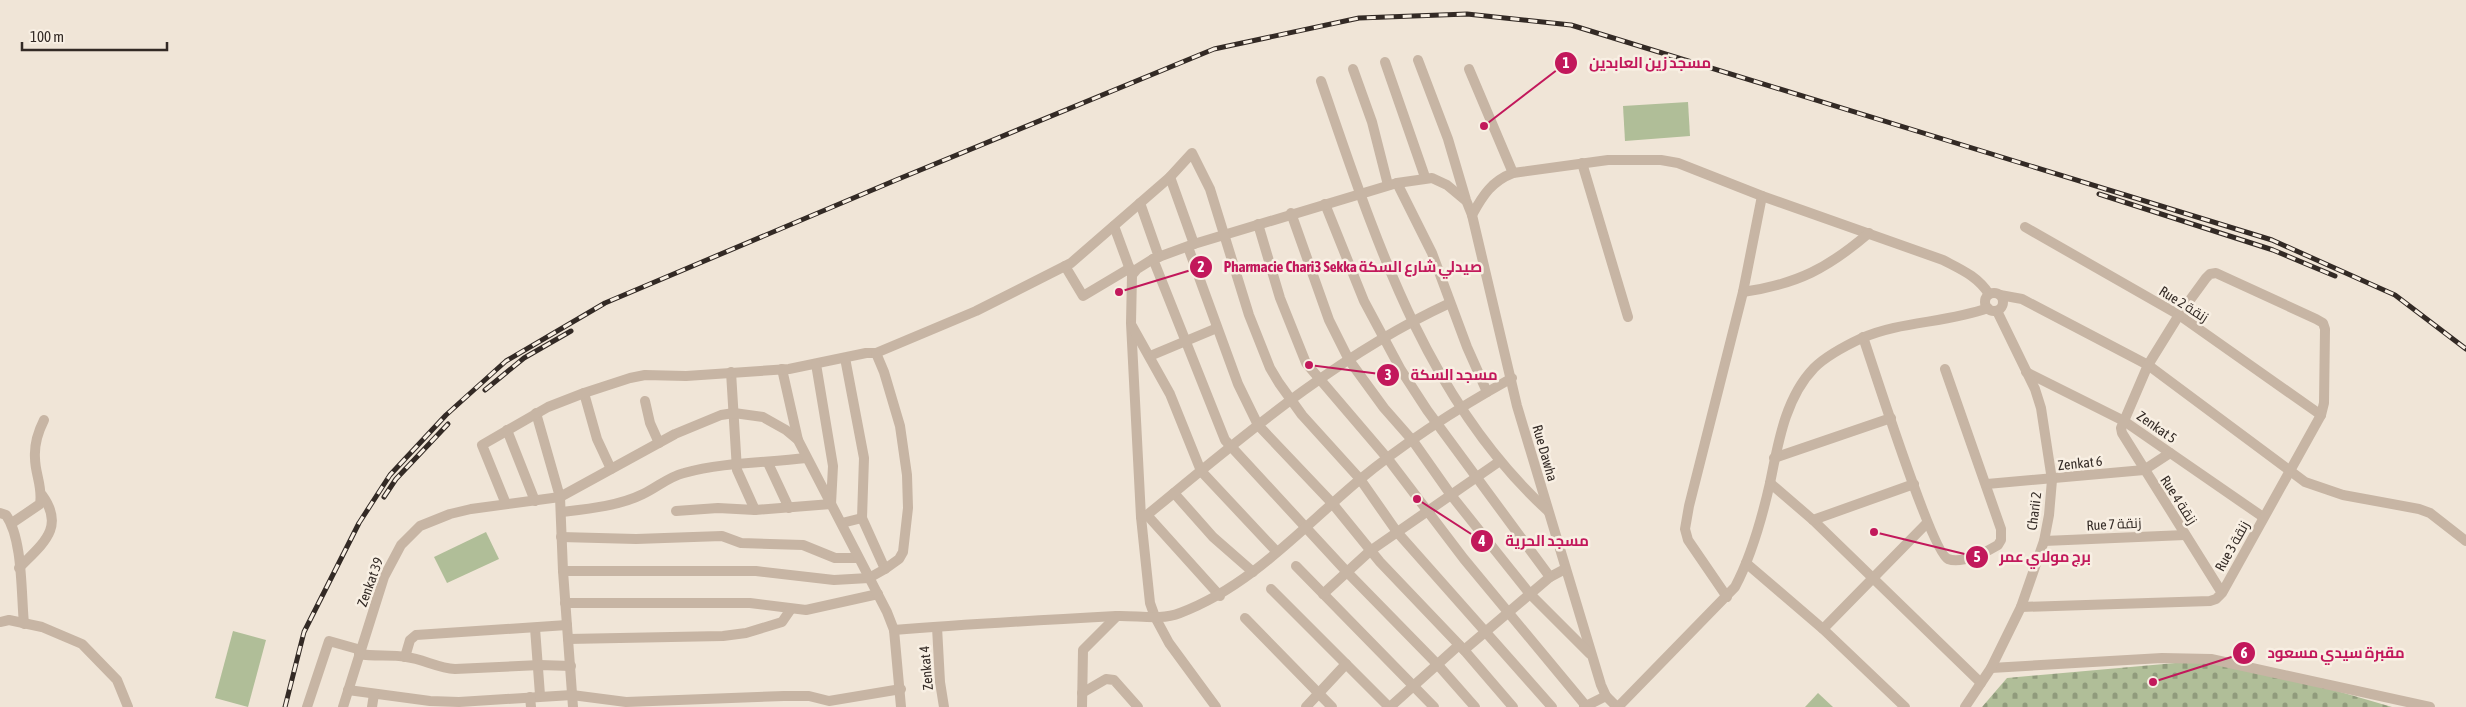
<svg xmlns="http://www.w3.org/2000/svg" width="2466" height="707" font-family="'Asap Condensed',Cairo,sans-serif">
<defs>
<pattern id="cemetery-stones" width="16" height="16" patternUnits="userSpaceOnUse" patternTransform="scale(1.25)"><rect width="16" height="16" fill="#b0be98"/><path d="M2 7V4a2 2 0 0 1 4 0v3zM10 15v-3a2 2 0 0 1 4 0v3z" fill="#909b7c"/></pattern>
</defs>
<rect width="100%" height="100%" fill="#f0e5d7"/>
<polygon fill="url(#cemetery-stones)" points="2209,660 2320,686 2392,707 1982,707 2007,678"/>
<g fill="#b0be98">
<polygon points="1688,102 1690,136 1625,141 1623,106"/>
<polygon points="486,532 499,559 447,583 434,557"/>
<polygon points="233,631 266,640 248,707 215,698"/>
<polygon points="1818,693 1833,707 1805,707"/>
</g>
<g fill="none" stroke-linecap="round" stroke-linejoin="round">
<g stroke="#c7b5a4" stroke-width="10">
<polyline points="1418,60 1448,139 1466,200 1472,215 1517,406 1601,685 1606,696 1617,707"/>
<polyline points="1385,62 1425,177"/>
<polyline points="1353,69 1372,122 1388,185"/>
<polyline points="1469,69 1513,173"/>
<path d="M1321,81C1374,234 1424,398 1548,511"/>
<polyline points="1582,163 1628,317"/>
<polyline points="1170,177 1194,244"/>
<polyline points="1397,183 1432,253 1467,347 1487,392"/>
<polyline points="1140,203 1159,257"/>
<polyline points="1325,204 1364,301 1401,370 1427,410 1550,577 1565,569"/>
<polyline points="1291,213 1329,320 1349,360 1384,408 1413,441 1451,495 1510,569 1530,594 1590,654"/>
<path d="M1472,215C1483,195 1492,181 1513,173L1608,160H1661L1678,163L1762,196L1943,260C1962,270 1977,276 1989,294"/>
<polyline points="1258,224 1280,298 1306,363 1388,459 1464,559 1586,706"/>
<polyline points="1114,226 1132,275 1131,323 1141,517 1150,603 1155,617 1169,643 1216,707"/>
<polyline points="2025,227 2179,315 2321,415"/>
<polyline points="1188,247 1238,384 1258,425 1332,503 1380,562 1464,650 1513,707"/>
<polyline points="1153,259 1225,440 1346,571 1438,665 1475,707"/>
<polyline points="1065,266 1083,296 1130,268"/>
<polyline points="1132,275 1137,269 1153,259 1194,244 1397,183 1432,178 1447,185 1465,200"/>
<path d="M1743,292C1798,284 1828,268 1869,233"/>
<circle cx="1994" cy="302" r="9"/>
<polyline points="2000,295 2022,299 2148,365 2305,482 2343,495 2419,509 2430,513 2466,541"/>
<polyline points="1132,326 1170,394 1201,471 1276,551"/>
<path d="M1863,337C1873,366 1932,553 1948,559C1962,564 1987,552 1998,545L2001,540V529L1945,369"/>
<polyline points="1150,356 1217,328"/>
<polyline points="782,369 798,440"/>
<polyline points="731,372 737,470 755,510"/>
<polyline points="2026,372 2124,421 2263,517"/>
<polyline points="584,393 597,439 611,469"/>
<polyline points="645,401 650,423 659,443"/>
<polyline points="536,413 560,497 563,571 573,707"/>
<polyline points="507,430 535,501"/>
<polyline points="1774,458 1891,418"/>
<polyline points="768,463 789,508"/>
<polyline points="1770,483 1813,520 1981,683"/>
<polyline points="1987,484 2144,470 2170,453"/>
<polyline points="1174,493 1213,537 1253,572"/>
<polyline points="506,504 482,445 548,407 584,393 630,378 645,375 686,376 789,369 866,353 876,353 976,311 1071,263 1170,177 1192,153 1210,189 1249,315 1270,368 1279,383 1302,415 1360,479 1397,532 1552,707"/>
<polyline points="676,511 718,508 755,510 831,504 833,466 816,364"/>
<path d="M561,512C587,509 619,506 643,494C658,487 668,477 684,473C723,462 766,463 806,458"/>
<path d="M0,513L6,515C23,539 21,594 24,624"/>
<polyline points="1147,515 1220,596"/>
<path d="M1141,517L1147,515C1242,437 1337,355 1450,303"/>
<polyline points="862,518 885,569"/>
<polyline points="1813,520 1914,484"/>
<path d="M12,523L40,504C43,487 35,474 35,458C34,444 38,432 44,420"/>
<polyline points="842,523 862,518 864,458 845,358"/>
<polyline points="561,537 636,539 722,536 741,543 803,545 835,558 858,558"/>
<polyline points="2044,541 2185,535"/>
<polyline points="1746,563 1823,629 1905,707"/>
<polyline points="1296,566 1434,707"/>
<path d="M19,568C42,544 66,528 42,495"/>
<polyline points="563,571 756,571 834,580 869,578 885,569 899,559 903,552 908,508 907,475 900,426 884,372 876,353"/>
<polyline points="1271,589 1389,707"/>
<polyline points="1323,594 1370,551 1500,461"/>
<polyline points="1727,597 1688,540 1685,529 1689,506 1743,292 1762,196"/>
<polyline points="565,603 750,603 806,610 878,594"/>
<polyline points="2021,607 2210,601 2216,599 2222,593 2321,415 2324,403 2325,329 2323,323 2316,319 2216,273 2210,274 2206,278 2179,315 2148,365 2121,428 2122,433 2222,593"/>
<polyline points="1245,618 1332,707"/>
<polyline points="0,622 9,620 42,627 82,644 117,680 128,707"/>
<polyline points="937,627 940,682 944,707"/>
<polyline points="535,628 540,695"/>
<polyline points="1823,629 1927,523"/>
<path d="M894,630C968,624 1042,620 1116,616C1137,615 1160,621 1180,613C1250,587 1302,528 1358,481C1405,442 1458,408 1512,378"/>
<polyline points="568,639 723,636 746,633 782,622 791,609"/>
<polyline points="1464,650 1550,577"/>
<path d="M359,654C375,657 391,654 406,657C423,659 438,668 455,669L540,665L571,666"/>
<polyline points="405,657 410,640 416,635 567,625"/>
<polyline points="1991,668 2162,658 2211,659 2430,707"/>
<polyline points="348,690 430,701 459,702 572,695 626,702 784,696 809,696 829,701 901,689"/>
<polyline points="1082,693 1106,679 1114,680 1138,707"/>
<polyline points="530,697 531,707"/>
<polyline points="307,707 329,641 361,650"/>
<polyline points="343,707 384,577 401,545 420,526 450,514 471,509 560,497 675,434 721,415 734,413 763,417 786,430 798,440 887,612 894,630 901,707"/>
<polyline points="372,707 374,694"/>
<polyline points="1082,707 1083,650 1117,616"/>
<polyline points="1306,707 1346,664"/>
<polyline points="1390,707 1459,645"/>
<polyline points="1584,707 1606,696"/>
<path d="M1618,707L1735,587C1752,555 1762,518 1770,483C1778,444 1785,398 1814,368C1826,356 1847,345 1862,338C1900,321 1947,323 1988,308"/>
<polyline points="1965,707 1991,668 2021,607 2044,541 2049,515 2052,480 2041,408 2035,389 1997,311"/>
</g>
<defs>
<g id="rail">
<polyline points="2099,194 2273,250 2335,276"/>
<polyline points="485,390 524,358 571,331"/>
<polyline points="384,497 396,479 448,424"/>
<polyline points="285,707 304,632 359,523 390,475 446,415 506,361 605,303 896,180 1214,49 1359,18 1467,14 1571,25 2272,240 2395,295 2466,349"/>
</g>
</defs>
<use href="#rail" stroke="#332a25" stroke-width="5"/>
<use href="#rail" stroke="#f8efe3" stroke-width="3" stroke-dasharray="9" stroke-linecap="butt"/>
</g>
<g text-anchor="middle" stroke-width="5" stroke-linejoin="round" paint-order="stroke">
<g font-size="14" fill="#332a25" stroke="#f8efe3">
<text transform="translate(2184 304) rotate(32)" y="5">Rue 2 زنقة</text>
<text transform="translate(2157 427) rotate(35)" y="5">Zenkat 5</text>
<text transform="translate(1545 453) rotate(74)" y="5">Rue Dawha</text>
<text transform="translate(2080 463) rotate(-6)" y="5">Zenkat 6</text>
<text transform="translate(2179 500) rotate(57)" y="5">Rue 4 زنقة</text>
<text transform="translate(2034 511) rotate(-83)" y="5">Charii 2</text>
<text transform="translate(2114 524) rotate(-3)" y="5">Rue 7 زنقة</text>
<text transform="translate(2232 546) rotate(-61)" y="5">Rue 3 زنقة</text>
<text transform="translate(370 582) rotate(-70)" y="5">Zenkat 39</text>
<text transform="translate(926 668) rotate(-95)" y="5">Zenkat 4</text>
</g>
</g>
<path fill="none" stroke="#c2185b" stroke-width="2" d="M1484 126L1566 63M1119 292L1201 267M1309 365L1388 375M1417 499L1482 541M1874 532L1977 557M2153 682L2244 653"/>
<g fill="#c2185b" stroke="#f8efe3" stroke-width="2">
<circle cx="1484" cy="126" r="5"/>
<circle cx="1119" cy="292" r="5"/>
<circle cx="1309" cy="365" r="5"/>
<circle cx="1417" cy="499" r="5"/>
<circle cx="1874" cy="532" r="5"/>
<circle cx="2153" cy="682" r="5"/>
<circle cx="1566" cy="63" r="12"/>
<circle cx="1201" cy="267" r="12"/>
<circle cx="1388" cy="375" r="12"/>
<circle cx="1482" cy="541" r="12"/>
<circle cx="1977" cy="557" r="12"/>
<circle cx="2244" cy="653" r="12"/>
</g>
<g font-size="15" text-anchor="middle" font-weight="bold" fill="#fff">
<text x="1566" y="68">1</text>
<text x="1201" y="272">2</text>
<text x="1388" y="380">3</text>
<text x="1482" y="546">4</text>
<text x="1977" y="562">5</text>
<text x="2244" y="658">6</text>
</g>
<g font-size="15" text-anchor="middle" font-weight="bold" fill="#c2185b" stroke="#f8efe3" stroke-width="5" stroke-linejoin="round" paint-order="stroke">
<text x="1650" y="68">مسجد زين العابدين</text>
<text x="1353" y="272">Pharmacie Chari3 Sekka صيدلي شارع السكة</text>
<text x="1454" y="380">مسجد السكة</text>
<text x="1547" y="546">مسجد الحرية</text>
<text x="2045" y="562">برج مولاي عمر</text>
<text x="2336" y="658">مقبرة سيدي مسعود</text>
</g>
<path d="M22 42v8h145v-8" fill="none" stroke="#332a25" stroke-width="2.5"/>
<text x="30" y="42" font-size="15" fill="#332a25" stroke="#f8efe3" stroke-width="4" paint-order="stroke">100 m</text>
</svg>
